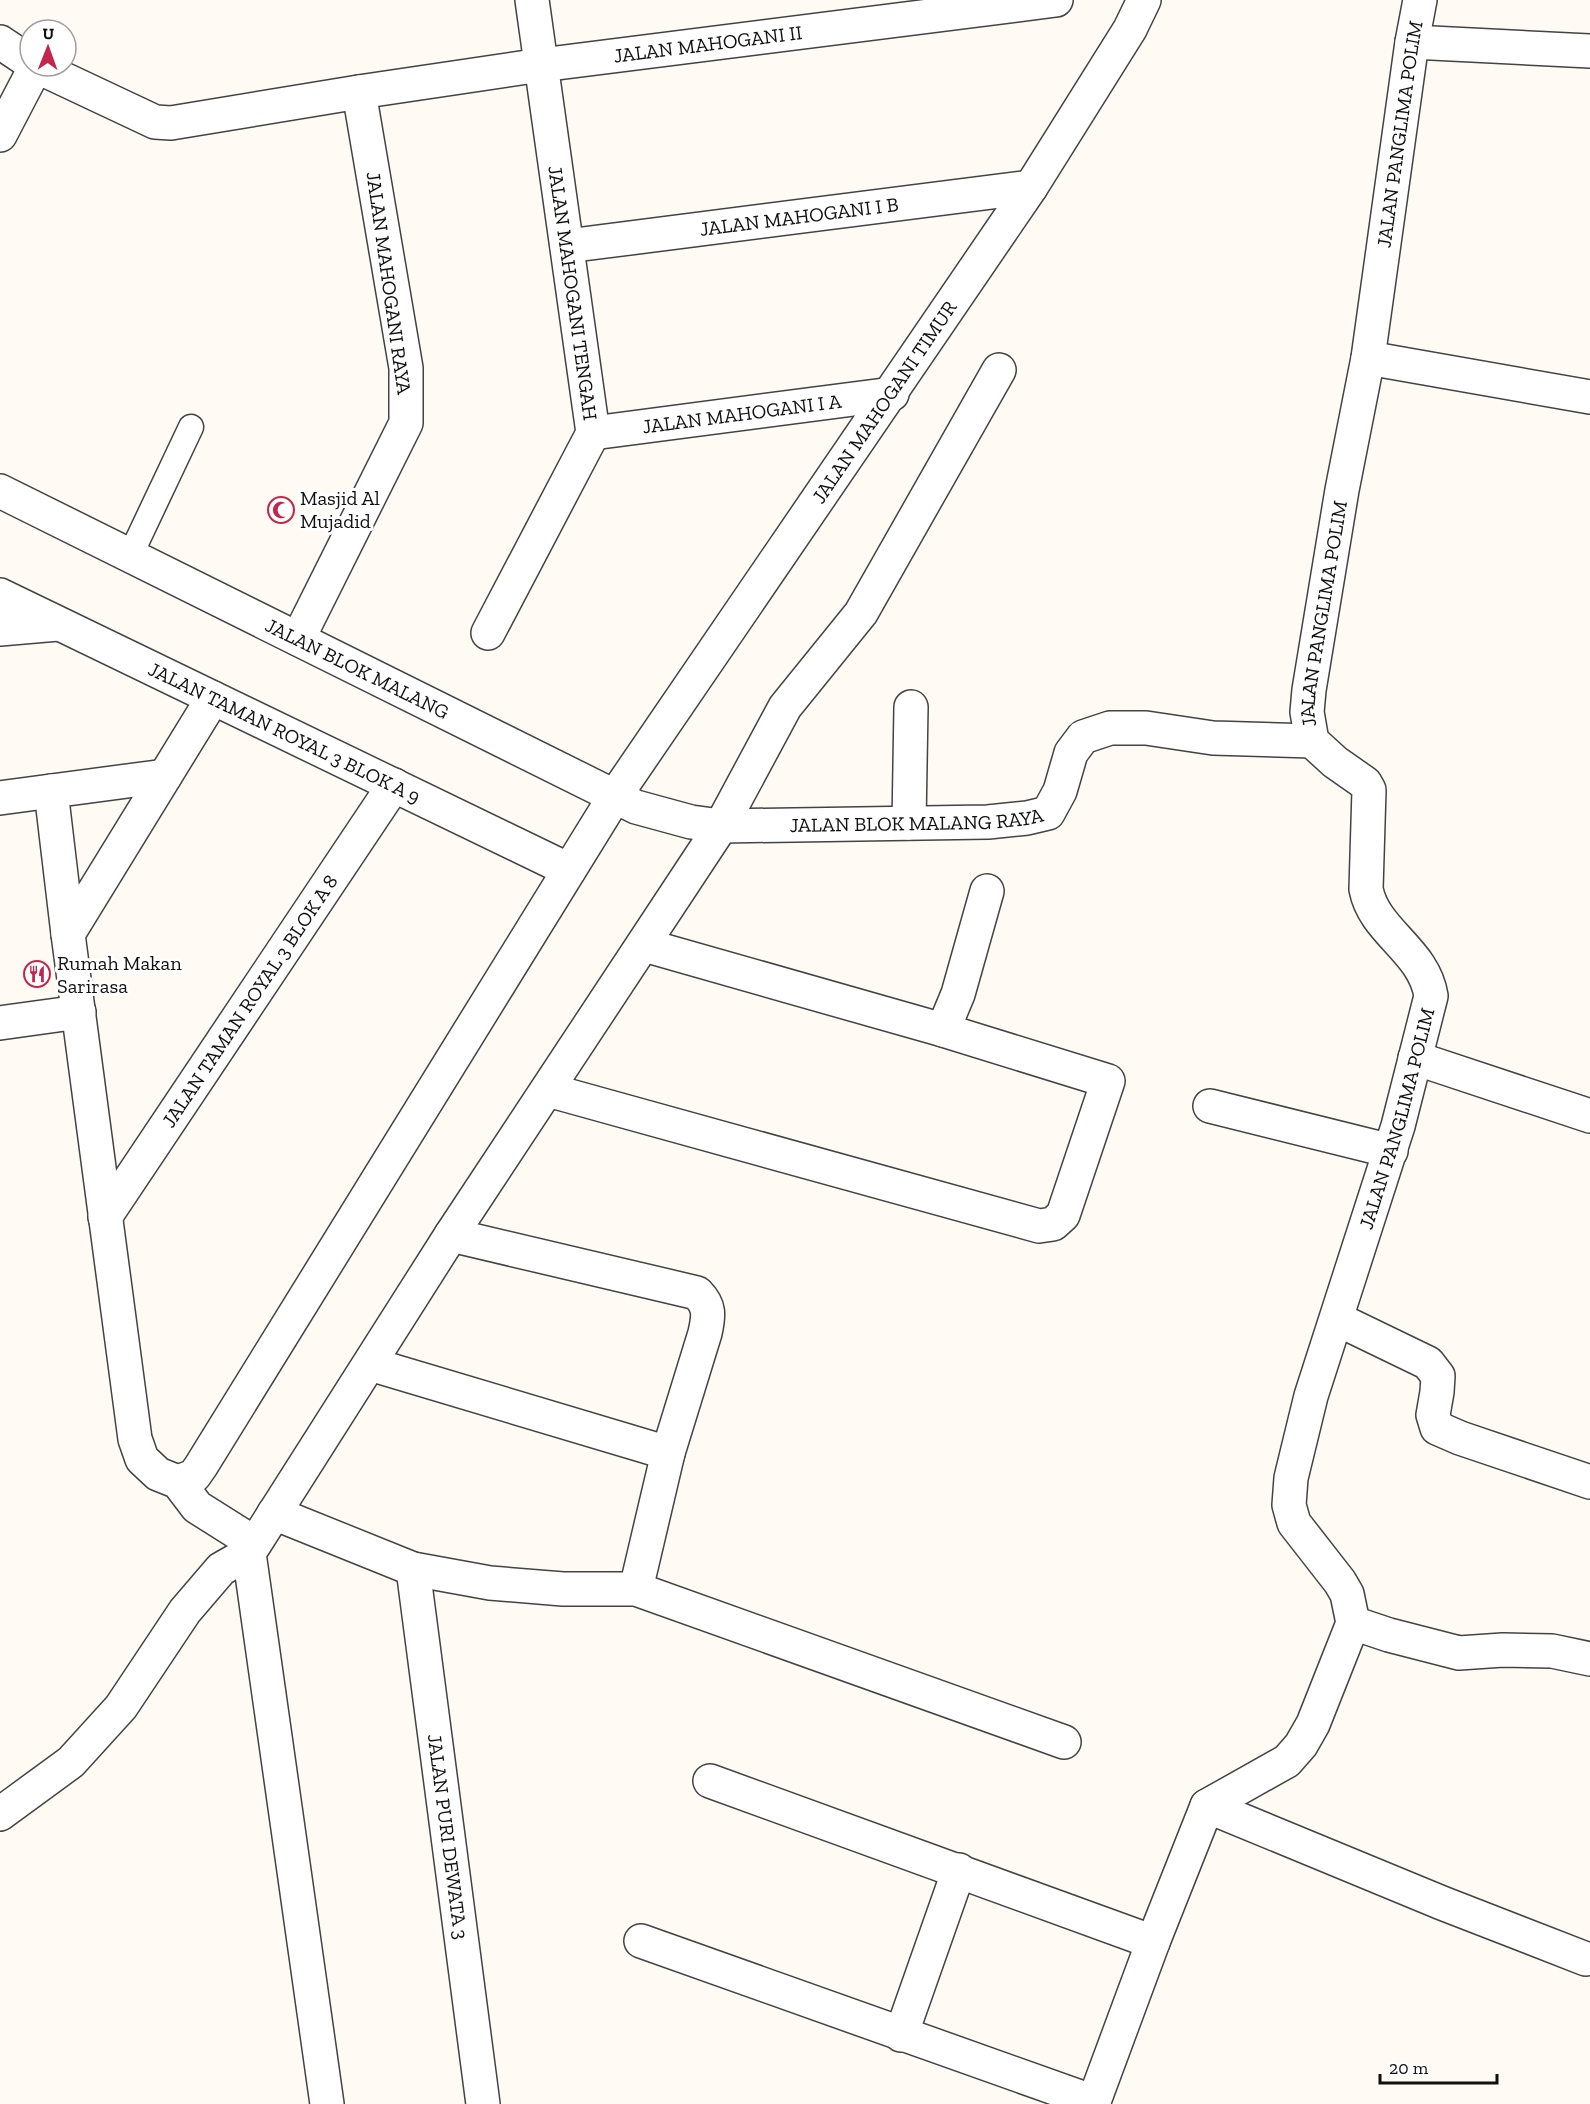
<svg xmlns="http://www.w3.org/2000/svg" width="1590" height="2104" font-family="'Zilla Slab',serif">
<rect width="100%" height="100%" fill="#fffaf3"/>
<g fill="none" stroke-linecap="round" stroke-linejoin="round">
<defs>
<polyline id="service" points="130,556 191,427"/>
<g id="minor">
<polyline points="0,42 30,62"/>
<polyline points="1412,42 1590,51"/>
<path id="s1" d="M0,135L36,66L155,122L171,123L359,92L541,65L1056,0"/>
<path id="s2" d="M567,246L1031,187"/>
<polyline points="1368,358 1590,397"/>
<path id="s3" d="M593,433L892,394"/>
<path id="s4" d="M0,491L636,807L691,822L721,826L988,822L1027,818L1048,813L1060,791L1071,753L1083,737L1110,728H1146L1213,738L1312,741"/>
<path id="s5" d="M0,595L569,870"/>
<polyline points="0,629 58,624"/>
<polyline points="488,633 593,433 532,0"/>
<polyline points="298,639 406,423 406,368 359,92"/>
<polyline points="51,791 68,934 135,1439 142,1459 158,1474 178,1482 197,1507 243,1536 255,1541"/>
<polyline points="0,798 165,776"/>
<polyline points="909,823 911,707"/>
<polyline points="68,934 213,698"/>
<polyline points="0,1023 79,1012"/>
<polyline points="943,1030 958,994 987,891"/>
<polyline points="1415,1058 1590,1116"/>
<polyline points="548,1090 1039,1226 1053,1224 1063,1215 1108,1081 943,1030 644,945"/>
<polyline points="1210,1106 1391,1151"/>
<path id="s6" d="M105,1217L394,785"/>
<path d="M451,1235L697,1293C710,1306 709,1315 705,1333L668,1453L636,1589"/>
<polyline points="1337,1319 1428,1363 1438,1376 1437,1392 1433,1415 1437,1428 1460,1438 1590,1482"/>
<polyline points="370,1364 668,1453"/>
<path id="s7" d="M178,1482L194,1476L201,1466L615,796L1031,187L1130,29L1144,0"/>
<polyline points="274,1513 413,1569 490,1583 563,1589 636,1589 1064,1742"/>
<path id="s8" d="M413,1569L483,2104"/>
<polyline points="1353,1623 1389,1635 1459,1653 1503,1650 1552,1651 1590,1659"/>
<polyline points="710,1781 1153,1942"/>
<polyline points="1207,1806 1442,1903 1586,1959"/>
<polyline points="0,1814 71,1762 121,1707 185,1611 221,1569 249,1553"/>
<polyline points="641,1941 1094,2102"/>
<polyline points="901,2035 959,1870"/>
<polyline points="327,2104 249,1553 451,1235 721,826 785,707 861,613 999,370"/>
</g>
<g id="tertiary">
<path id="s9" d="M1093,2104L1153,1942L1207,1806L1287,1761L1301,1745L1313,1724L1353,1623L1347,1594L1340,1582L1294,1523L1289,1505L1291,1478L1311,1396L1398,1126L1431,996C1424,950 1374,932 1366,889L1369,790L1365,783L1335,762L1312,741L1307,712L1309,690L1342,490L1368,358L1412,42L1420,0"/>
</g>
</defs>
<use href="#service" stroke="#434343" stroke-width="27"/>
<use href="#minor" stroke="#434343" stroke-width="36"/>
<use href="#tertiary" stroke="#434343" stroke-width="36"/>
<use href="#service" stroke="#fff" stroke-width="24"/>
<use href="#minor" stroke="#fff" stroke-width="33"/>
<use href="#tertiary" stroke="#fff" stroke-width="33"/>
</g>
<defs>
<symbol id="mosque-ring" viewBox="-11 -11 22 22"><circle r="9.5" fill="#fff" stroke="#c3254c" stroke-width="1.5"/><path d="M3.5-4.9A6 6 0 1 0 3.5 4.9A5 5 0 1 1 3.5-4.9Z" fill="#c3254c"/></symbol>
<symbol id="restaurant-ring" viewBox="-11 -11 22 22"><circle r="9.5" fill="#fff" stroke="#c3254c" stroke-width="1.5"/><path d="M-5-6h1v4h1v-4h1v4h1v-4h1v5L-1.5 .5V6h-2V.5L-5-1ZM5-6V6H3V1.5H1.5Q1.5-4 5-6Z" fill="#c3254c"/></symbol>
</defs>
<g fill-rule="evenodd">
<use href="#mosque-ring" x="266" y="495" width="30" height="30"/>
<use href="#restaurant-ring" x="22" y="959" width="30" height="30"/>
</g>
<g text-anchor="middle" stroke-width="6" stroke-linejoin="round" paint-order="stroke">
<g font-size="20" fill="#101010" stroke="#fff">
<text dy="7" stroke="none"><textPath href="#s1" startOffset="768">JALAN MAHOGANI II</textPath></text>
<text dy="7" stroke="none"><textPath href="#s9" startOffset="2148">JALAN PANGLIMA POLIM</textPath></text>
<text dy="7" stroke="none"><textPath href="#s2" startOffset="234">JALAN MAHOGANI I B</textPath></text>
<text transform="translate(389 283) rotate(82)" y="7">JALAN MAHOGANI RAYA</text>
<text transform="translate(573 293) rotate(82)" y="7">JALAN MAHOGANI TENGAH</text>
<text dy="7" stroke="none"><textPath href="#s7" startOffset="1294">JALAN MAHOGANI TIMUR</textPath></text>
<text dy="7" stroke="none"><textPath href="#s3" startOffset="150">JALAN MAHOGANI I A</textPath></text>
<text dy="7" stroke="none"><textPath href="#s9" startOffset="1662">JALAN PANGLIMA POLIM</textPath></text>
<text dy="7" stroke="none"><textPath href="#s4" startOffset="399">JALAN BLOK MALANG</textPath></text>
<text dy="7" stroke="none"><textPath href="#s5" startOffset="316">JALAN TAMAN ROYAL 3 BLOK A 9</textPath></text>
<text dy="7" stroke="none"><textPath href="#s4" startOffset="993">JALAN BLOK MALANG RAYA</textPath></text>
<text dy="7" stroke="none"><textPath href="#s6" startOffset="260">JALAN TAMAN ROYAL 3 BLOK A 8</textPath></text>
<text dy="7" stroke="none"><textPath href="#s9" startOffset="1104">JALAN PANGLIMA POLIM</textPath></text>
<text dy="7" stroke="none"><textPath href="#s8" startOffset="270">JALAN PURI DEWATA 3</textPath></text>
</g>
<g font-size="20" fill="#101010" stroke="#fff" text-anchor="start">
<text x="300" y="505">Masjid Al<tspan x="300" dy="23">Mujadid</tspan></text>
<text x="57" y="970">Rumah Makan<tspan x="57" dy="23">Sarirasa</tspan></text>
</g>
</g>
<g transform="translate(48 48) rotate(1)"><circle r="28" fill="#ffffff" stroke="#9f9f9f" stroke-width="1.5"/>
<path d="M0-4.5L10 22L0 15L-10 22Z" fill="#c3254c"/>
<text y="-9" font-size="16" font-weight="bold" text-anchor="middle" fill="#101010">U</text>
</g>
<path d="M1380 2074v9h117v-9" fill="none" stroke="#101010" stroke-width="3"/>
<text x="1389" y="2074" font-size="18" fill="#101010" stroke="#ffffff" stroke-width="4.5" paint-order="stroke">20 m</text>
</svg>
